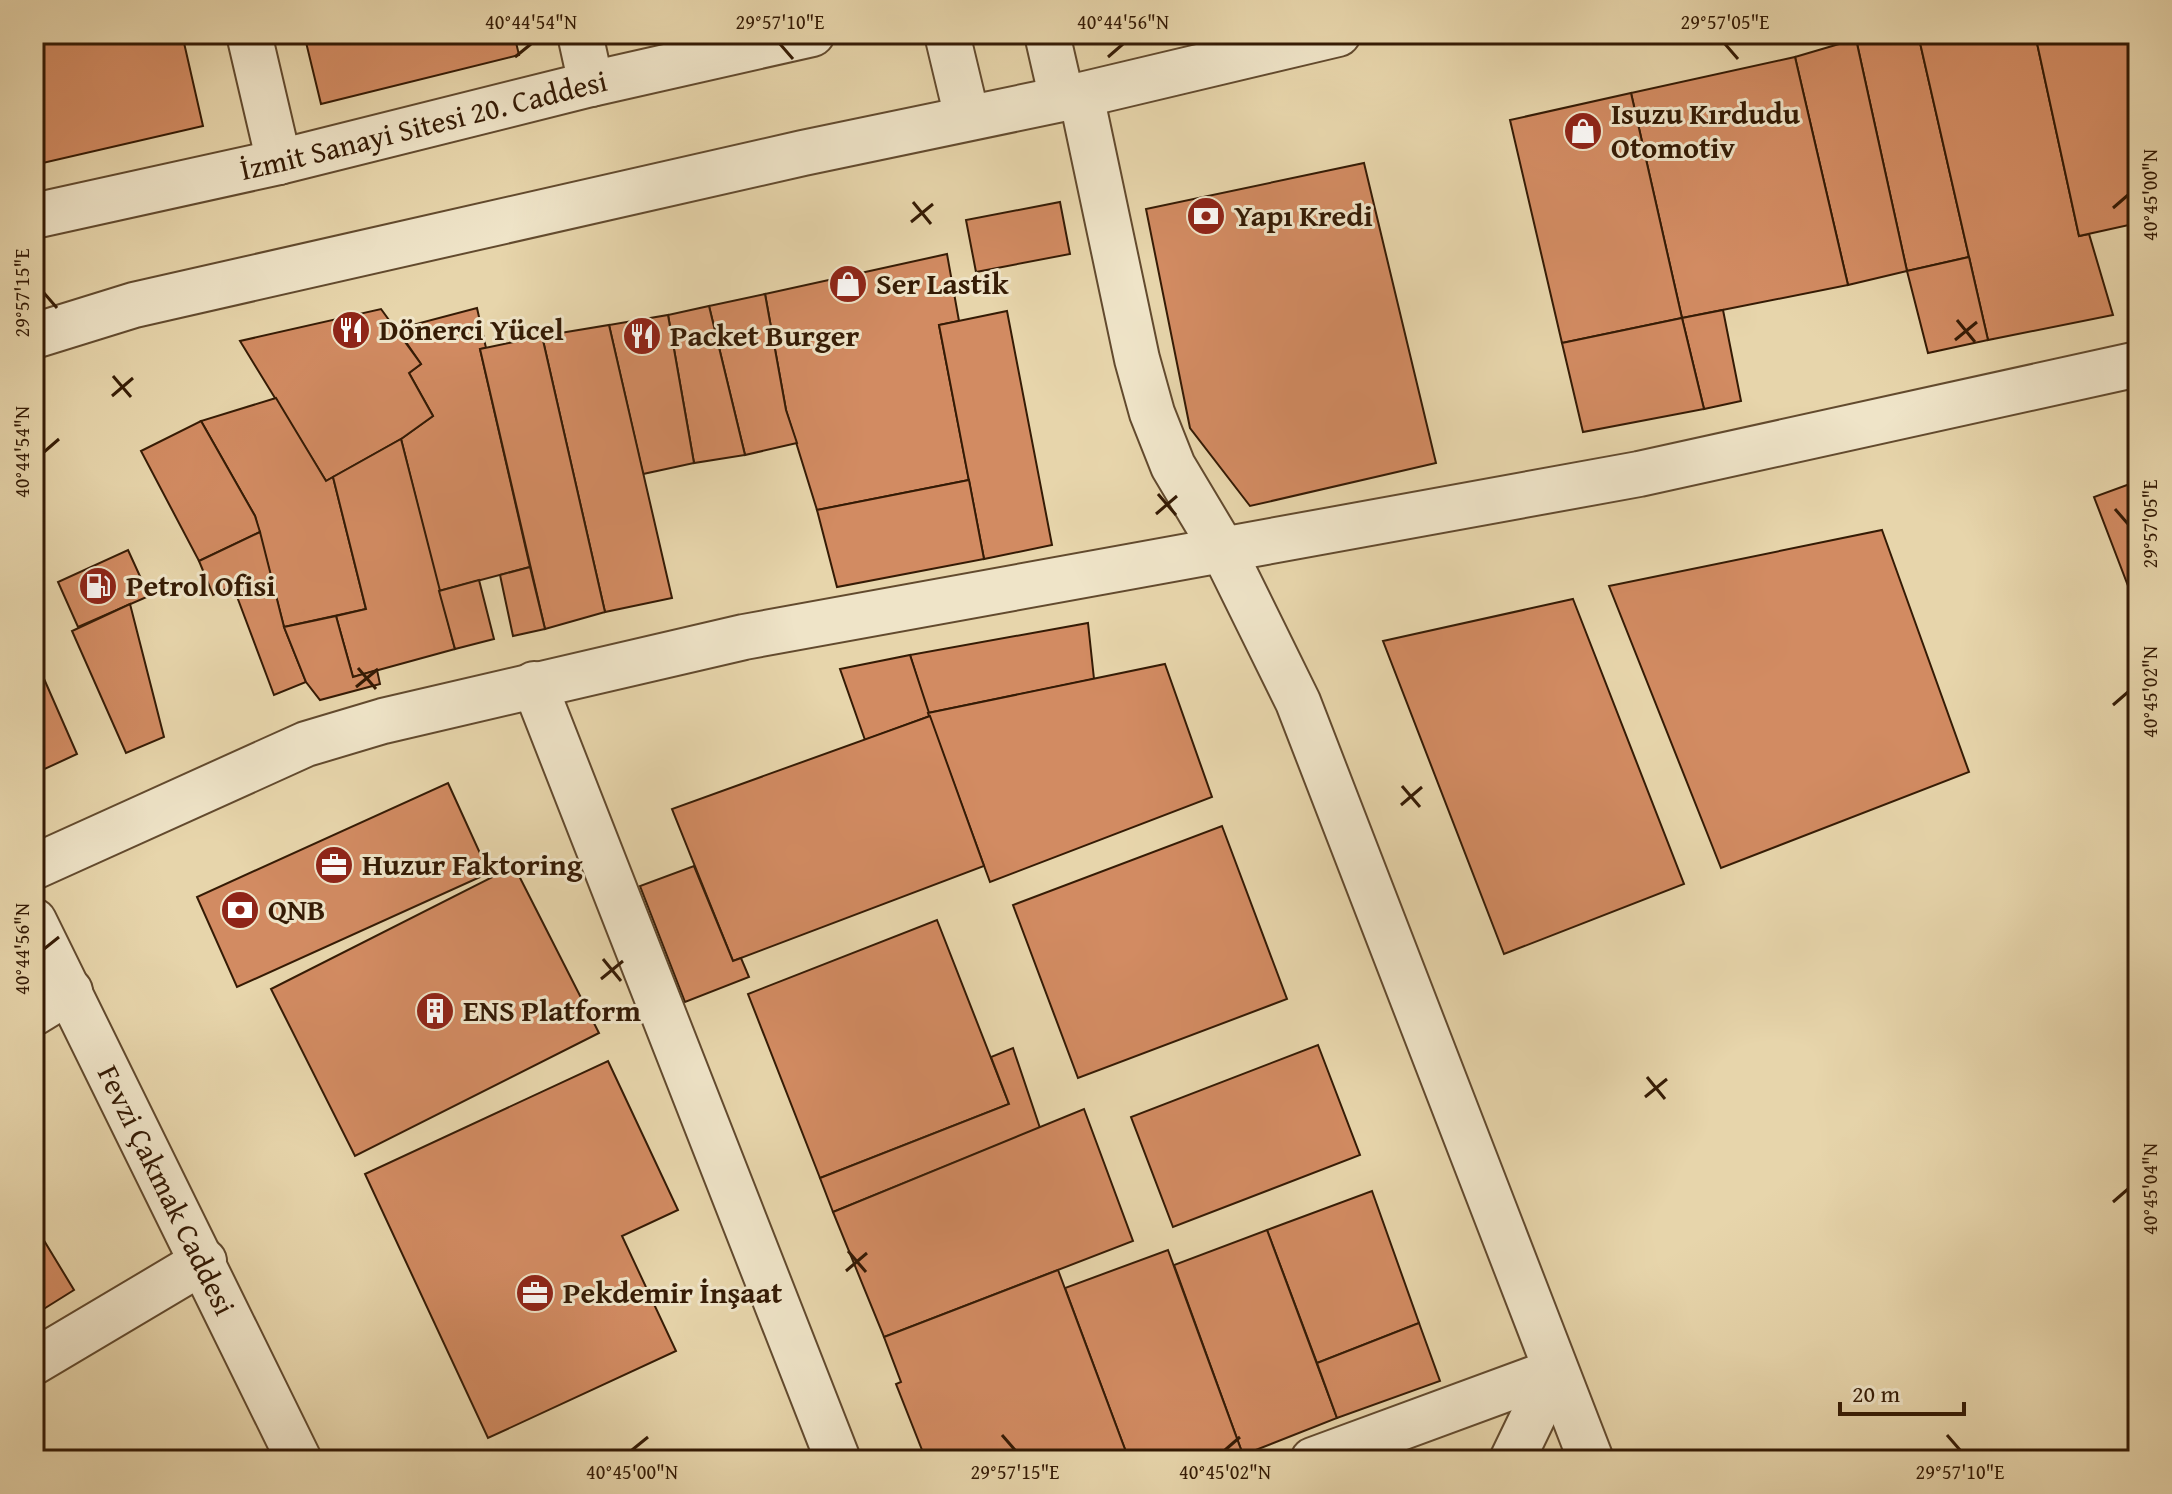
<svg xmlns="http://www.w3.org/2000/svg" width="2172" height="1494" font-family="'Gentium Book Plus',serif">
<rect width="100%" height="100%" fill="#e7d5ab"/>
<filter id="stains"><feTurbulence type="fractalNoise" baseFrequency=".0025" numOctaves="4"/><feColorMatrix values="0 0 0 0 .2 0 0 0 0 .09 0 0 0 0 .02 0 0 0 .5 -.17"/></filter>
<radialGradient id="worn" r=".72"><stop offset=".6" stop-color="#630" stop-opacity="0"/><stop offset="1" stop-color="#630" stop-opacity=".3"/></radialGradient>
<g fill="#d28b62" stroke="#351b05" stroke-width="2">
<polygon points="34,34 182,34 203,126 34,165"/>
<polygon points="304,34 514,34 519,55 321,104"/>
<polygon points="1881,34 1918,34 1969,257 1907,271 1856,39"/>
<polygon points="1918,34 2035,34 2079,236 2089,234 2113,315 1988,340"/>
<polygon points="2035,34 2138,34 2138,223 2079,236"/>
<polygon points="1856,39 1907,271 1848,285 1795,57"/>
<polygon points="1795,57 1848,285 1682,318 1631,93"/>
<polygon points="1631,93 1682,318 1562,343 1510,120"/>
<polygon points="1364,163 1436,463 1250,506 1190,428 1146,209"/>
<polygon points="1060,202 1070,254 976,272 966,220"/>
<polygon points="947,254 959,321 939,325 969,480 817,510 786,410 765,294"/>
<polygon points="1969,257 1988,340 1928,353 1907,271"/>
<polygon points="765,294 786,410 797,443 745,455 709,306"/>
<polygon points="709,306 745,455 694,463 668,315"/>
<polygon points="477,308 486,348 480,349 530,567 439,591 401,439 433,416 409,373 421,364 397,329"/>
<polygon points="381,309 421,364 409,373 433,416 401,439 326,481 240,341"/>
<polygon points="1723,310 1741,401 1704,409 1682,318"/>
<polygon points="1007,311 1052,545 984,559 939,325"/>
<polygon points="668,315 694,463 643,474 609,325"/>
<polygon points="1682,318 1704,409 1583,432 1562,343"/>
<polygon points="609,325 672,598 605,612 542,336"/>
<polygon points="542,336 605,612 545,629 480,349"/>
<polygon points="276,398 326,481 333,477 366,609 284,627 255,516 201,421"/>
<polygon points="201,421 255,516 260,532 199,561 141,451"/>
<polygon points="401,439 455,649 353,677 336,616 366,609 333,477"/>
<polygon points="969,480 984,559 837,587 817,510"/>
<polygon points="2138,481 2138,612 2094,497"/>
<polygon points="1882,530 1969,772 1721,868 1609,586"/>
<polygon points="260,532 284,627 306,682 274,695 233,586 213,595 199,561"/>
<polygon points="128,550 149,596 78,627 58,582"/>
<polygon points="530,567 545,629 513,636 500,575"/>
<polygon points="479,580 494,639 455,649 439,591"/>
<polygon points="1573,599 1684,884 1504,954 1383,641"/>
<polygon points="130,604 164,737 126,753 72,631"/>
<polygon points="336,616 353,677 377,670 380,684 320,700 306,682 284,627"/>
<polygon points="1088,623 1094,679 928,713 910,655"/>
<polygon points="910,655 930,716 865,740 840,669"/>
<polygon points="34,656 77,754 36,773 34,768"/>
<polygon points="1165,664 1212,797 990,882 928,713"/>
<polygon points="930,716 984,866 733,961 672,809"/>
<polygon points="448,783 489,873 237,987 197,897"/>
<polygon points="1222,826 1287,999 1078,1078 1013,905"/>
<polygon points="514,866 599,1033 355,1156 271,989"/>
<polygon points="694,866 733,961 741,958 749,977 685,1002 640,886"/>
<polygon points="937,920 1009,1104 820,1178 748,994"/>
<polygon points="1318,1045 1360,1155 1173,1227 1131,1117"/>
<polygon points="1013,1048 1040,1128 833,1212 820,1178 1009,1104 991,1057"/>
<polygon points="608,1061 678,1210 622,1236 676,1351 488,1438 365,1174"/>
<polygon points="1084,1109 1133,1241 884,1337 833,1212"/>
<polygon points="1372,1191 1419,1323 1317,1363 1267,1230"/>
<polygon points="34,1224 74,1290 34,1315"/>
<polygon points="1267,1230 1337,1418 1243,1455 1174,1265"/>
<polygon points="1168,1250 1243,1455 1229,1460 1129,1460 1065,1288"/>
<polygon points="1058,1270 1129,1460 926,1460 896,1384 901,1382 884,1337"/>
<polygon points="1419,1323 1440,1381 1337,1418 1317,1363"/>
</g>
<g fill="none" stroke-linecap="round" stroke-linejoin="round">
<defs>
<g id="minor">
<polyline points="249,34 279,162"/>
<polyline points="580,34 591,84"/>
<polyline points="947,34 967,117"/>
<polyline points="1047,34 1062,99"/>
<polyline points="1081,95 1137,359 1152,413 1173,466 1222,548 1298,702 1591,1460"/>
<path id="s1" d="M34,216L279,162L591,84L812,34"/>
<polyline points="34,336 134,305 803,153 1081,95 1338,34"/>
<polyline points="534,684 838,1460"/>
<polyline points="34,867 306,744 383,721 744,637 1639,474 2138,364"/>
<path id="s2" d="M34,921L299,1460"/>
<polyline points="34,1013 70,991"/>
<polyline points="34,1362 204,1261"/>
<polyline points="1313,1460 1555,1371"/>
<polyline points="1512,1460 1555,1371"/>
</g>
</defs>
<use href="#minor" stroke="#624a2e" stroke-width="48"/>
<use href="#minor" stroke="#efe4c8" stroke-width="44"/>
</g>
<path fill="none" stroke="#351b05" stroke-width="3" d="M780,44L793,59M1725,44L1738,59M515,57L531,44M1108,57L1123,44M913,202L931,224M2113,208L2128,195M911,222L933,204M44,293L57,308M1957,320L1975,342M1955,340L1977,322M113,376L131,397M112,396L133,378M44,452L59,439M1158,494L1176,515M2115,509L2128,524M1156,514L1177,496M358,668L376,689M356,687L378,669M2113,705L2128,692M1402,786L1420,807M1401,805L1422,787M44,949L59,937M603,959L621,981M601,979L623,961M1647,1077L1665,1099M1645,1097L1667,1079M2113,1202L2128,1189M848,1251L866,1272M846,1271L867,1253M1002,1435L1015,1450M1947,1435L1960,1450M632,1450L648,1437M1225,1450L1240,1437"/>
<defs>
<symbol id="shop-disc" viewBox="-11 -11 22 22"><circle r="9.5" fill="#8f2418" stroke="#efe4c8"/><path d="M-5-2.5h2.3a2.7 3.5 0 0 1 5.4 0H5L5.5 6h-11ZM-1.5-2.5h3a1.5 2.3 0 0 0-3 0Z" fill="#fff"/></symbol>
<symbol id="bank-disc" viewBox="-11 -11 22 22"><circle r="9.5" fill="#8f2418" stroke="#efe4c8"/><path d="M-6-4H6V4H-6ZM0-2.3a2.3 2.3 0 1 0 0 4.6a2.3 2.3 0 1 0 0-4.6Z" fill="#fff"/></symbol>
<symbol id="restaurant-disc" viewBox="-11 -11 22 22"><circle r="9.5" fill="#8f2418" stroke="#efe4c8"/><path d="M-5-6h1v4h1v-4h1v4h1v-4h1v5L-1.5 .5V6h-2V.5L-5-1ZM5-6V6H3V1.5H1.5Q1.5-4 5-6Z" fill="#fff"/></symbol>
<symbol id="fuel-disc" viewBox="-11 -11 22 22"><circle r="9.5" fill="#8f2418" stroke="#efe4c8"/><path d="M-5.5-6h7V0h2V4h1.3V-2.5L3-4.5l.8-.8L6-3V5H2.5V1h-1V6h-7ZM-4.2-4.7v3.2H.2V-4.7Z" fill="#fff"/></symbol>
<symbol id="office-disc" viewBox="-11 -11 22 22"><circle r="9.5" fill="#8f2418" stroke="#efe4c8"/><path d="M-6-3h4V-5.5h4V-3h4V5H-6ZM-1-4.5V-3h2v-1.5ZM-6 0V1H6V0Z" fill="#fff"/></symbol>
<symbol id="building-disc" viewBox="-11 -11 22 22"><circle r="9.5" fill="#8f2418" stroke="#efe4c8"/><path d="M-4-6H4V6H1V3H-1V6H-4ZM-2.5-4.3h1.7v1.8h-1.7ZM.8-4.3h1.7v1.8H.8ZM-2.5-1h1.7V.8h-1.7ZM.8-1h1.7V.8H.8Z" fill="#fff"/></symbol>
</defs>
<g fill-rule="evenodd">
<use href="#shop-disc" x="1561" y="109" width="44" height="44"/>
<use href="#bank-disc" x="1184" y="194" width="44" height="44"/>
<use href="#shop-disc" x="826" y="262" width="44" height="44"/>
<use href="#restaurant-disc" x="329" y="308" width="44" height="44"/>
<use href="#restaurant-disc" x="620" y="314" width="44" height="44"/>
<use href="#fuel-disc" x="76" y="564" width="44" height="44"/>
<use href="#office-disc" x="312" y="843" width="44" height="44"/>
<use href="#bank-disc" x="218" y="888" width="44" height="44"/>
<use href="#building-disc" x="413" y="989" width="44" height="44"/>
<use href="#office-disc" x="513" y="1271" width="44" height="44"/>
</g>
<g text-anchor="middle" stroke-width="6" stroke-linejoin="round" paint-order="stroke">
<g font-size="30" font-weight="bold" fill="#351b05" stroke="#efe4c8" text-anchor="start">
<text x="1611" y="124">Isuzu Kırdudu<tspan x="1611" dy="34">Otomotiv</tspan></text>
<text x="1234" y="226">Yapı Kredi</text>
<text x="876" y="294">Ser Lastik</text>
<text x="379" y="340">Dönerci Yücel</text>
<text x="670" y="346">Packet Burger</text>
<text x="126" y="596">Petrol Ofisi</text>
<text x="362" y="875">Huzur Faktoring</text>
<text x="268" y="920">QNB</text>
<text x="463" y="1021">ENS Platform</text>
<text x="563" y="1303">Pekdemir İnşaat</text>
</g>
<g font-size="30" fill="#351b05" stroke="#efe4c8">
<text dy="10" stroke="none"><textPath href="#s1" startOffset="400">İzmit Sanayi Sitesi 20. Caddesi</textPath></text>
<text dy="10" stroke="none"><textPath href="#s2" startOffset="300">Fevzi Çakmak Caddesi</textPath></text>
</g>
</g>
<rect width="2172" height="1494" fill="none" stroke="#e7d5ab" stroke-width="88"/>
<path d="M1840 1402v12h124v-12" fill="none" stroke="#351b05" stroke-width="4"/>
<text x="1852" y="1402" font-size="24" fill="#351b05" stroke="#efe4c8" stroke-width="6" paint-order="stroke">20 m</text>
<rect x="44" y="44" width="2084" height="1406" fill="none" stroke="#351b05" stroke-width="3"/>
<g font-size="20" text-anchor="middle" fill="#351b05">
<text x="531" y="29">40°44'54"N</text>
<text x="780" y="29">29°57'10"E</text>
<text x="1123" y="29">40°44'56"N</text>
<text x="1725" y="29">29°57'05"E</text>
<text transform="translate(2150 195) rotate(-90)" y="7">40°45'00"N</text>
<text transform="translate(22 293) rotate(-90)" y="7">29°57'15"E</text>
<text transform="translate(22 452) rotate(-90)" y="7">40°44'54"N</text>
<text transform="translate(2150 524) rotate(-90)" y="7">29°57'05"E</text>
<text transform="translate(2150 692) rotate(-90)" y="7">40°45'02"N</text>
<text transform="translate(22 949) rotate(-90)" y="7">40°44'56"N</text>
<text transform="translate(2150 1189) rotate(-90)" y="7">40°45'04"N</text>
<text x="632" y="1479">40°45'00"N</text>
<text x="1015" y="1479">29°57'15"E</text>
<text x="1225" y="1479">40°45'02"N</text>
<text x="1960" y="1479">29°57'10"E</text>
</g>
<rect width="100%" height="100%" filter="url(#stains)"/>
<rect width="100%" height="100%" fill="url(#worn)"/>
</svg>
